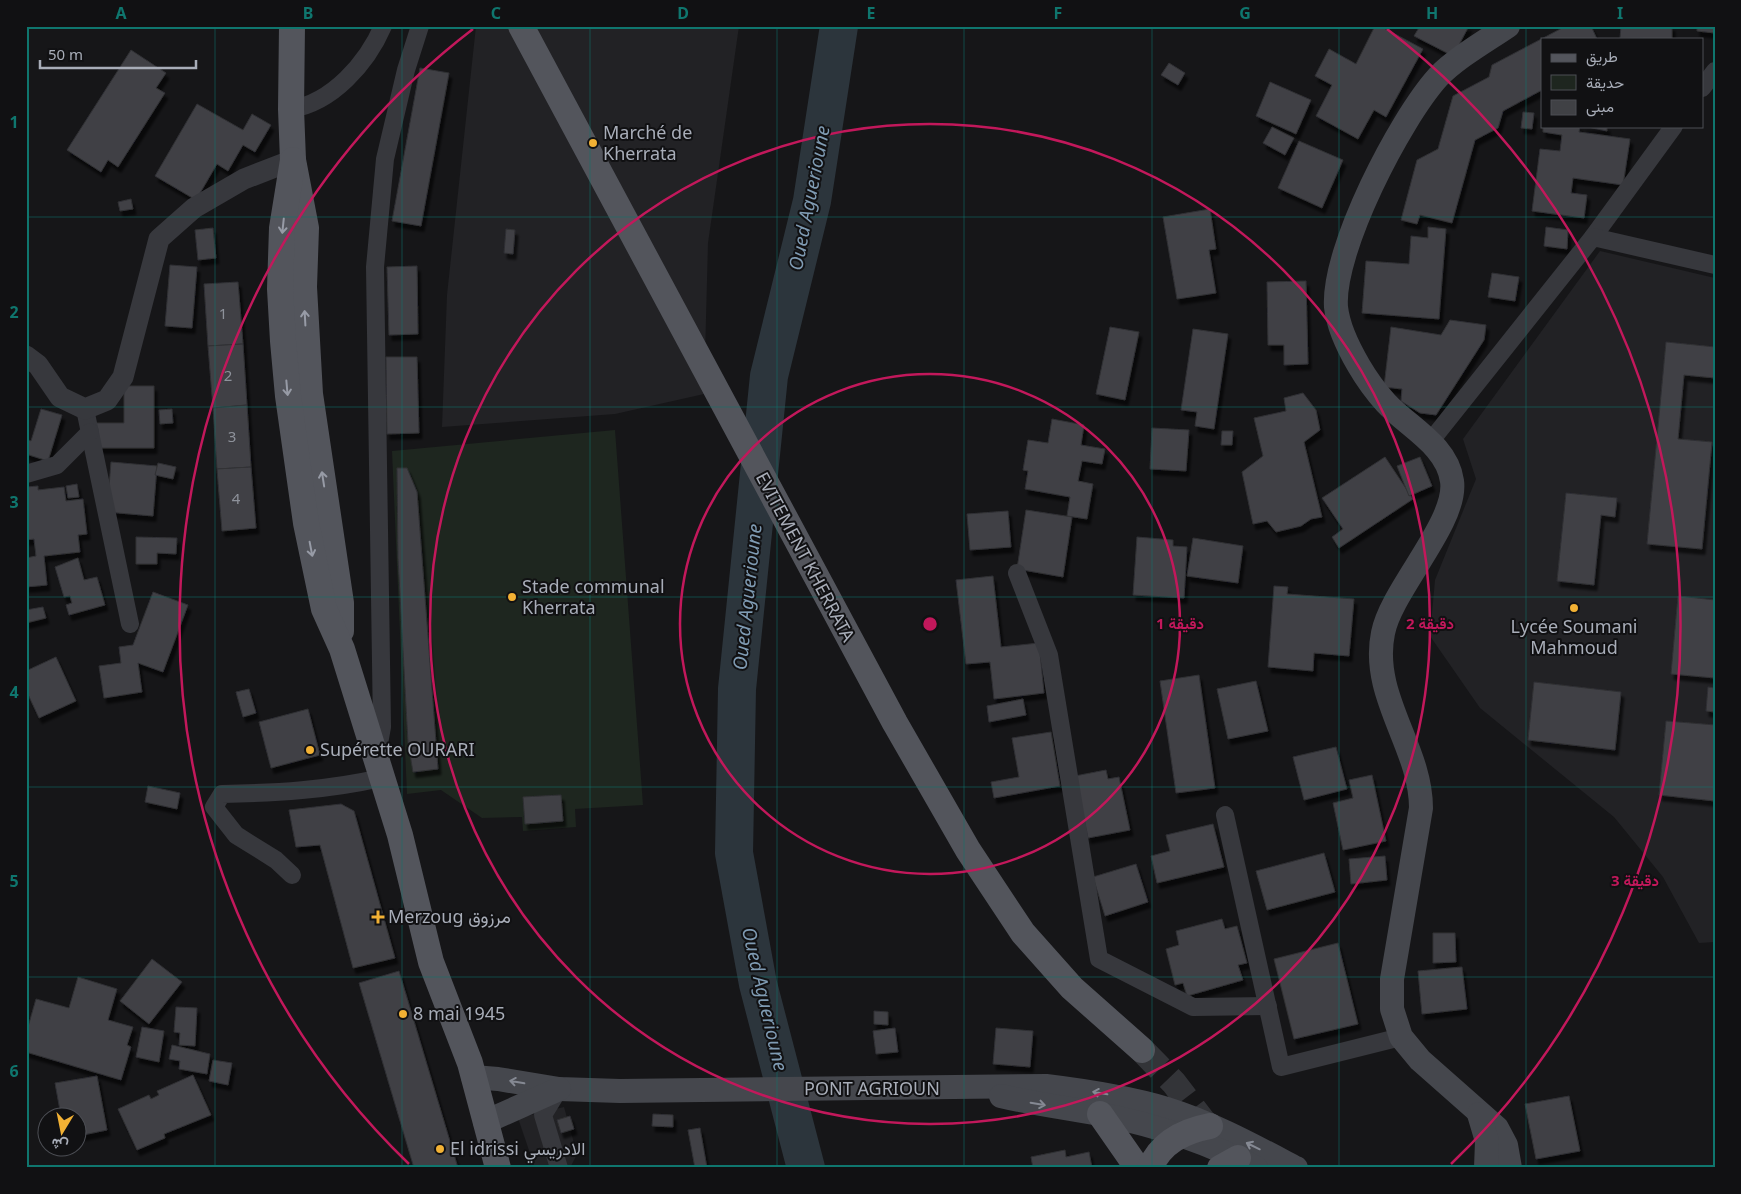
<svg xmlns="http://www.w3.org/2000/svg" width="1741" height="1194" font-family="'Noto Sans',Vazirmatn,sans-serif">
<defs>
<filter id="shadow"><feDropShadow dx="3" dy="5.5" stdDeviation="1" flood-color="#0009"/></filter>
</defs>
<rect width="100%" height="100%" fill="#161618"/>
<g fill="#222225">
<polygon points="476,26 739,26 708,243 704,394 615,414 442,427 447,295"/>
<polygon points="1600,251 1715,278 1715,942 1699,943 1663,877 1614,817 1480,708 1430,636 1435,580 1476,479 1463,439"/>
<polygon points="564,1107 577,1154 570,1168 535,1168 518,1118"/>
</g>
<polygon fill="#1e261f" points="615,430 643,805 575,809 576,827 523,831 522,817 482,818 441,790 407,794 392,451"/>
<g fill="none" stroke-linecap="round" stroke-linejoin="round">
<polyline stroke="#2c353c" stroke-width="38" points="806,1168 758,984 734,853 737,689 769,376 812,201 839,26"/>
</g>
<g fill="#404145" stroke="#303034" filter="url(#shadow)">
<polygon points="1375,26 1380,26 1423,49 1386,117 1374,110 1358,139 1316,116 1332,85 1315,76 1329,49 1356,64"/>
<polygon points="1420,26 1469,26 1453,56 1414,36"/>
<polygon points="1566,26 1591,26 1597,39 1542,39 1542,90 1503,111 1498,128 1475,140 1452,223 1420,215 1417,224 1401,220 1417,160 1438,149 1453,96 1489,77 1492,65"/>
<polygon points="1621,26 1672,26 1672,39 1620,38"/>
<polygon points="1697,26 1715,26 1715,33 1697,31"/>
<polygon points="131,50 166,73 156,88 165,93 118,167 108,160 101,172 67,150"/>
<polygon points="1169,63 1185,73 1178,85 1161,75"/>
<polygon points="420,68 449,73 421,226 392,221"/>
<polygon points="1270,82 1311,100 1296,134 1256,116"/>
<polygon points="197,104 243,130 252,114 271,125 255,152 243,145 228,171 217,164 196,200 155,176"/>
<polygon points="1523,112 1534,113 1532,129 1521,128"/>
<polygon points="1543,126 1580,126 1579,132 1630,139 1623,185 1573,178 1571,193 1587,195 1584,218 1532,211 1540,149 1560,151 1562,135 1543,132"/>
<polygon points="1583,126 1607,126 1607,131"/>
<polygon points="1272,127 1294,138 1285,155 1263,143"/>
<polygon points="1299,141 1343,160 1322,208 1278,188"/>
<polygon points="131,199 133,209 120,211 118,202"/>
<polygon points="1210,209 1216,249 1209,250 1216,293 1177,299 1163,217"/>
<polygon points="1428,227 1446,229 1439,319 1362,313 1366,261 1409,264 1411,236 1428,238"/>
<polygon points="1546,227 1568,230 1567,249 1544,246"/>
<polygon points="213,228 216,258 198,260 195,230"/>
<polygon points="506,229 515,230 513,254 504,253"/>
<polygon points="170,265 197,267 192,328 165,326"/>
<polygon points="417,266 418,334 389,335 387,267"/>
<polygon points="1492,273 1519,277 1515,301 1488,297"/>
<polygon points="1306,281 1308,364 1284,365 1284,345 1268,345 1267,282"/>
<polygon points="238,282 243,344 208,346 204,284"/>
<polygon points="1450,320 1486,325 1484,340 1436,415 1420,413 1401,401 1402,389 1384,387 1391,327 1441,335"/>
<polygon points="1110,327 1139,332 1125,400 1096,394"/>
<polygon points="1193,329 1228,334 1214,429 1195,426 1197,412 1181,410"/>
<polygon points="1666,342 1715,347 1715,378 1684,375 1678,439 1712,442 1702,549 1647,544"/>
<polygon points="243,344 247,405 213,408 208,346"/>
<polygon points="386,357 417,357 419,433 387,434"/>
<polygon points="124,386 154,386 154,448 96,448 96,423 124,423"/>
<polygon points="1303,393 1316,410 1320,430 1304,442 1322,517 1311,519 1301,526 1276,532 1267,521 1253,524 1242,472 1263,456 1254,418 1286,411 1284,398"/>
<polygon points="247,405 251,467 217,469 213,408"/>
<polygon points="41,409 62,415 48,461 26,454 26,439 31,441"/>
<polygon points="172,409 173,423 160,424 159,410"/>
<polygon points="1052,419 1084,425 1081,445 1105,449 1102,464 1082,461 1078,481 1093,484 1087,519 1067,516 1070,497 1025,489 1028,471 1023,470 1028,440 1048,443"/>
<polygon points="1152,428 1189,430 1186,471 1150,469"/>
<polygon points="1222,431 1233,431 1232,445 1221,445"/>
<polygon points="1385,457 1413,499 1339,548 1332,537 1343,529 1322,498"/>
<polygon points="1420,457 1432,486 1409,496 1397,466"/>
<polygon points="111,462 157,466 153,516 107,512"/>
<polygon points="158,463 176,467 173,479 155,475"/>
<polygon points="251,467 256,528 222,531 217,469"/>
<polygon points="397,468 407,468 417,492 438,769 413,772 408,742 398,558"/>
<polygon points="77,484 79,497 68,498 66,486"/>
<polygon points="38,486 38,490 64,487 66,501 83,499 87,534 78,535 80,552 44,556 47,585 26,587 26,558 36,556 34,539 26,540 26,487"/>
<polygon points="1566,493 1617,498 1615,517 1601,515 1594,585 1557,581"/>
<polygon points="1026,510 1072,517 1063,577 1017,569"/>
<polygon points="1008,511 1011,547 970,550 967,514"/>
<polygon points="136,537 177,538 176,554 157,553 157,564 136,564"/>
<polygon points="1137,537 1173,540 1173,546 1187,547 1184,598 1133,595"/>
<polygon points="1193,538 1243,546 1238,583 1187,576"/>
<polygon points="78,558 84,580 97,577 105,605 69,615 66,605 72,603 70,596 64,597 55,567"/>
<polygon points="993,576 1001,647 1039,643 1044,693 994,699 990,662 966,664 956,580"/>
<polygon points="1274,586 1288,587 1287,594 1354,599 1349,656 1314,653 1313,671 1268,667"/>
<polygon points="153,592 188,605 163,672 138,663 142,692 104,698 99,666 121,663 119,647 133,645"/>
<polygon points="1678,596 1715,600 1715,678 1671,674"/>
<polygon points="43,607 46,618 26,623 26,610"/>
<polygon points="56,657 76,701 39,718 26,690 26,671"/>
<polygon points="1199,675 1215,788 1176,793 1160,681"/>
<polygon points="1256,681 1268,731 1228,739 1217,689"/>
<polygon points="1534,682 1621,692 1615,750 1528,740"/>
<polygon points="1708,687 1715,688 1715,712 1706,711"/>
<polygon points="249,689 256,713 243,717 236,692"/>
<polygon points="1023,699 1026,715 989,722 987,706"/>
<polygon points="308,709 320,755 271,768 259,722"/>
<polygon points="1666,721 1715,725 1715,801 1659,795"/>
<polygon points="1051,732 1060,786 994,798 991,782 1019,777 1012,738"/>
<polygon points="1336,747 1347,789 1304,800 1293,757"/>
<polygon points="1106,770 1108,779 1119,777 1130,830 1088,838 1075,776"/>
<polygon points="1372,775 1386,841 1343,850 1333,803 1353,798 1349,780"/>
<polygon points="148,786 180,793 177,809 145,802"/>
<polygon points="561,795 563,821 525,824 523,797"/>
<polygon points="341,804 354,811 395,958 353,968 320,845 296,847 289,810"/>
<polygon points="1213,824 1224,867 1157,883 1151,856 1170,851 1166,835"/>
<polygon points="1324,853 1335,892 1267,910 1256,871"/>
<polygon points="1385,856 1387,880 1351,884 1349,859"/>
<polygon points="1136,864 1148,902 1105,916 1093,877"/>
<polygon points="1222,919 1225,929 1237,926 1247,963 1238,965 1243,980 1187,996 1183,983 1175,985 1166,949 1179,945 1176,931"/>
<polygon points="1433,933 1455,933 1456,962 1433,963"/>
<polygon points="1338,943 1358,1024 1294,1039 1274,959"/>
<polygon points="152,959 182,982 149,1024 120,1001"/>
<polygon points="1462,967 1467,1009 1422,1014 1418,971"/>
<polygon points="399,971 458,1168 414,1168 359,983"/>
<polygon points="78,977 117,989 108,1020 133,1027 127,1045 131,1047 121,1080 26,1052 26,1034 36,999 69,1008"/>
<polygon points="176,1007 197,1008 195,1046 179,1045 180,1033 174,1032"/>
<polygon points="874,1011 888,1012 888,1025 874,1024"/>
<polygon points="142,1027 164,1031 159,1062 136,1057"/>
<polygon points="895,1028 898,1052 876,1054 873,1031"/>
<polygon points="996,1028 1033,1031 1030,1067 993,1064"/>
<polygon points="172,1045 210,1054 207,1074 179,1069 180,1061 169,1059"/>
<polygon points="213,1060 232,1063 228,1085 209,1081"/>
<polygon points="193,1075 211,1115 164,1134 165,1138 137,1150 118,1109 149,1095 151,1099 159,1095 157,1091"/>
<polygon points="97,1076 107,1130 78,1136 78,1116 61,1116 55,1083"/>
<polygon points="1569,1096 1580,1151 1536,1159 1525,1104"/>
<polygon points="653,1114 673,1115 673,1127 652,1126"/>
<polygon points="570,1116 574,1129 561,1133 557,1120"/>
<polygon points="700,1128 707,1168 695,1168 688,1130"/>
<polygon points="1065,1150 1066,1157 1089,1152 1092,1168 1033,1168 1031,1157"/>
</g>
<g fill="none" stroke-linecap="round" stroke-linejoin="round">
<polyline stroke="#333438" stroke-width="26" stroke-dasharray="26 13" stroke-linecap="butt" points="1142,1050 1174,1083 1212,1133"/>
<g stroke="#37383d" stroke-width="18">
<polyline points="1702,88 1715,71"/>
<path d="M291,109C332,103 367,63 383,26"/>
<polyline points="1593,237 1674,126"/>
<polyline points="85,409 130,624"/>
<polyline points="1430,442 1593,237 1715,265"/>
<polyline points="26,474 57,465 90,432"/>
<polyline points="1017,573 1049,655 1099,959 1193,1007 1268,1006"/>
<polyline points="377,755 382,727 375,267 385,159 406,70 420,26"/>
<polyline points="1225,815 1281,1067 1401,1037"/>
<path d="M292,875L276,860L236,835L214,807L222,794C276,793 328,790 381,778"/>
<polyline points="559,1168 543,1115 559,1089"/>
</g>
<polyline stroke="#37383d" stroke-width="21" points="26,356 38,365 60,397 85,409 107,400 123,377 159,239 194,208 244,179 293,160"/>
<g stroke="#45474d" stroke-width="24">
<path d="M1508,26C1486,41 1456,58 1438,77C1400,119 1332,250 1336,307C1338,326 1349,349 1359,366C1366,378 1376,392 1386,403C1408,427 1447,445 1452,481C1458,522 1391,590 1383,633C1370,696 1421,747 1421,808L1392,979V1009L1401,1037L1420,1060L1497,1128L1506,1145L1510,1168"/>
<path d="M473,1077L498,1079L559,1089L620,1091L1046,1086C1087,1091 1127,1097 1167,1109C1212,1123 1254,1146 1296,1168"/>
<path d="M1001,1096C1034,1104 1067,1108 1100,1114C1154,1125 1207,1141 1256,1168"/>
<polyline points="1479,1114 1487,1141 1486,1168"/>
<polyline points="485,1122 559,1089"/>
</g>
<g stroke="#53555c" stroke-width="26">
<polyline points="292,26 291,109 293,160 306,228 304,287 310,394 341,603 341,631"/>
<polyline points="521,26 895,723 968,850 1023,933 1072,988 1142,1050"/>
<polyline points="293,160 282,228 280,289 283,341 288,396 306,523 324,609 342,649 400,835 431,962 470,1063 498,1168"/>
<polyline points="1100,1114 1132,1160 1133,1168"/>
<path d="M1150,1168C1161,1142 1184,1131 1210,1126"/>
<polyline points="1220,1168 1238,1158"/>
</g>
</g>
<defs><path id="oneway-shaft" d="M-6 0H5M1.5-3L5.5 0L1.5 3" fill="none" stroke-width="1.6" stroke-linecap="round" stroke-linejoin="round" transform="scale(1.25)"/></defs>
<g stroke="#979ba6">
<use href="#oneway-shaft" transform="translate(283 226) rotate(96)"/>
<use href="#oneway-shaft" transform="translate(305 318) rotate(-93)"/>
<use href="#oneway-shaft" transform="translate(287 388) rotate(85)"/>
<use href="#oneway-shaft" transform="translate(323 479) rotate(-99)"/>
<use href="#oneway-shaft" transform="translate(311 549) rotate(79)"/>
</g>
<g stroke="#858993">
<use href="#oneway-shaft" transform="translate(517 1082) rotate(-170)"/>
<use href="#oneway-shaft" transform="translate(1100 1093) rotate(-170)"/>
<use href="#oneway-shaft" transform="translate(1038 1104) rotate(10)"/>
<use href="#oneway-shaft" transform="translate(1253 1146) rotate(-154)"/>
</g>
<path fill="none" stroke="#0f766e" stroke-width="1" stroke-opacity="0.55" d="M215,26V1168M402,26V1168M590,26V1168M777,26V1168M964,26V1168M1152,26V1168M1339,26V1168M1526,26V1168M26,217H1715M26,407H1715M26,597H1715M26,787H1715M26,977H1715"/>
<g fill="none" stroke="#c2185b" stroke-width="2.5">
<circle cx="930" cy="624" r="250"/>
<circle cx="930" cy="624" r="500"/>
<path d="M409 1164A750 750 0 0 1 473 29M1387 29A750 750 0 0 1 1451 1164"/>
</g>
<g fill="#f2b134" stroke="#111113" stroke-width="2">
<circle cx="593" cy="143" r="5"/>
<circle cx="512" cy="597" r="5"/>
<circle cx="1574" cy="608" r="5"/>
<circle cx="310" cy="750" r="5"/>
<path d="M375.5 909.5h5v5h5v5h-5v5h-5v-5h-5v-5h5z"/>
<circle cx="403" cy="1014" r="5"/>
<circle cx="440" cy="1149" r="5"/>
</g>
<g text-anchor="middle" stroke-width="4" stroke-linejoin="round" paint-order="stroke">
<g font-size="15" fill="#8e929b">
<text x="223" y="319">1</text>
<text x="228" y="381">2</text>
<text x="232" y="442">3</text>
<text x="236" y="504">4</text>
</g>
<g font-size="18" fill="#a8adb8" stroke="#111113" text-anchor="start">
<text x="603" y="139">Marché de<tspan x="603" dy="21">Kherrata</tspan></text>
<text x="522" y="593">Stade communal<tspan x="522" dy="21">Kherrata</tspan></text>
<text x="1574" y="633" text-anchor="middle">Lycée Soumani<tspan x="1574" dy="21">Mahmoud</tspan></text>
<text x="320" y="756">Supérette OURARI</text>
<text x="388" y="923">Merzoug مرزوق</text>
<text x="413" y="1020">8 mai 1945</text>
<text x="450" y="1155">El idrissi الادريسي</text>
</g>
<g font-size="18" fill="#a8adb8" stroke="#111113">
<text transform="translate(805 557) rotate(62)" y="6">EVITEMENT KHERRATA</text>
<text x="872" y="1095">PONT AGRIOUN</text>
</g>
<g font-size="19" font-style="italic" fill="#7f9bb3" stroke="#111113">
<text transform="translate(809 198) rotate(-79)" y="7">Oued Aguerioune</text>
<text transform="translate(747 597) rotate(-84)" y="7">Oued Aguerioune</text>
<text transform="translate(765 999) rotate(77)" y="7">Oued Aguerioune</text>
</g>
</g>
<circle cx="930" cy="624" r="8" fill="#c2185b" stroke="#111113" stroke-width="2.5"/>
<g font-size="15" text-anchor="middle" font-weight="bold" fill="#c2185b" stroke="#111113" stroke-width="4" stroke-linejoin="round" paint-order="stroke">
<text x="1180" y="629">1 دقيقة</text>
<text x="1430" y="629">2 دقيقة</text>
<text x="1635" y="886">3 دقيقة</text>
</g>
<rect width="1741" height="1194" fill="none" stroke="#111113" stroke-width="55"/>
<rect x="1541" y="38" width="162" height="90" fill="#111113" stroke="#4d4f55"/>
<rect x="1551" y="54" width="25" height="8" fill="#53555c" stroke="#4d4f55"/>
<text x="1586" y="62" font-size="15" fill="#a8adb8">طريق</text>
<rect x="1551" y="75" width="25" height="15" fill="#1e261f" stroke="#4d4f55"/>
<text x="1586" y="88" font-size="15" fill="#a8adb8">حديقة</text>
<rect x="1551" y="100" width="25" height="15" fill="#404145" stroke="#4d4f55"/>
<text x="1586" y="112" font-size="15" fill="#a8adb8">مبنى</text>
<g transform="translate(62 1132) rotate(190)"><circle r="24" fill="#111113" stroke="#4d4f55"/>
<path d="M0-4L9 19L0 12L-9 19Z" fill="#f2b134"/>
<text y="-8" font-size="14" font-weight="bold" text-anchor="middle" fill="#a8adb8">ش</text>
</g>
<path d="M40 60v8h156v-8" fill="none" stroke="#a8adb8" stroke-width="2.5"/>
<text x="48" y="60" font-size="15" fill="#a8adb8" stroke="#111113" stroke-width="4" paint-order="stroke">50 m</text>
<rect x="28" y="28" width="1686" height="1138" fill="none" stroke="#0f766e" stroke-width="2"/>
<g font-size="16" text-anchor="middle" font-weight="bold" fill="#0f766e">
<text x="121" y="19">A</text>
<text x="308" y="19">B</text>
<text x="496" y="19">C</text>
<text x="683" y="19">D</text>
<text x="871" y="19">E</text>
<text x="1058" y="19">F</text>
<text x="1245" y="19">G</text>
<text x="1432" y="19">H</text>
<text x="1620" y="19">I</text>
<text x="14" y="128">1</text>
<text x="14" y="318">2</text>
<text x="14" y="508">3</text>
<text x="14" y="698">4</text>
<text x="14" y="887">5</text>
<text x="14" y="1077">6</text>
</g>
</svg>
